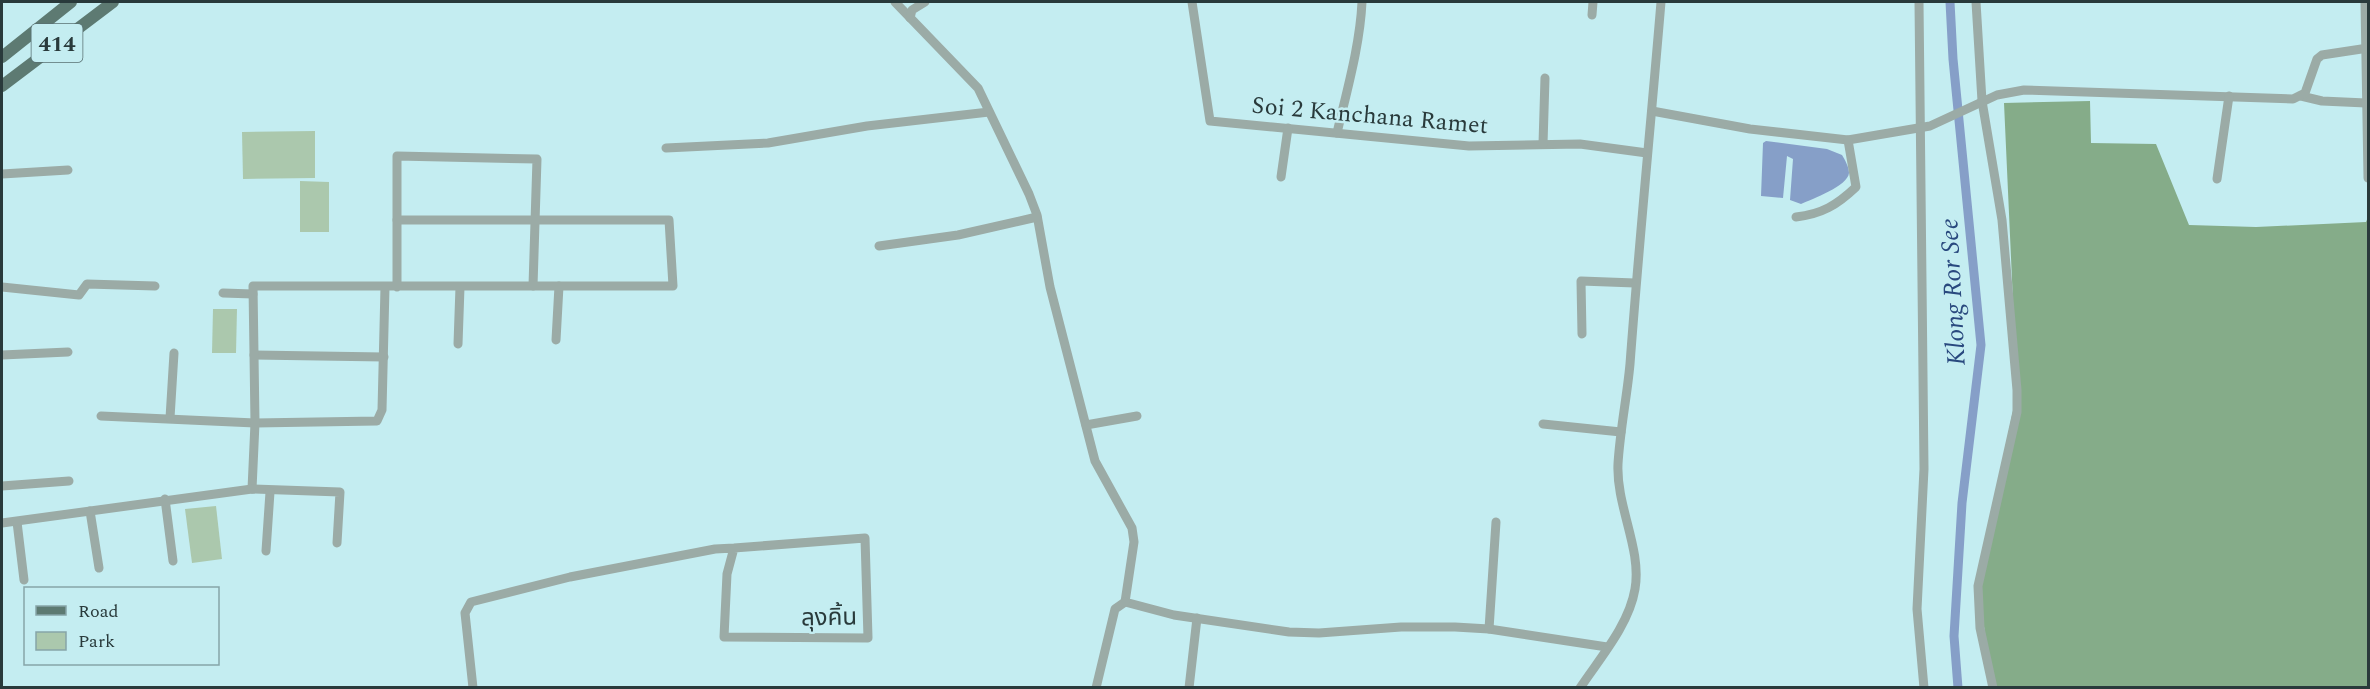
<svg xmlns="http://www.w3.org/2000/svg" width="2370" height="689" font-family="Spectral,'Noto Sans Thai',serif">
<rect width="100%" height="100%" fill="#c4edf1"/>
<g fill="#abc8ad">
<polygon points="315,131 315,178 243,179 242,132"/>
<polygon points="300,181 329,182 329,232 300,232"/>
<polygon points="213,309 237,309 236,353 212,353"/>
<polygon points="216,506 222,559 192,563 185,509"/>
</g>
<polygon fill="#85ac89" points="2090,101 2091,143 2156,144 2189,225 2256,227 2366,222 2368,217 2368,687 1993,687 1978,586 2017,390 2004,103"/>
<path fill="#869fc8" d="M1766,141L1827,149L1842,155C1845,160 1849,167 1849,173C1848,186 1812,199 1801,204L1790,200L1793,159L1787,156L1783,198L1761,196L1763,143Z"/>
<g fill="none" stroke-linecap="round" stroke-linejoin="round">
<polyline stroke="#869fc8" stroke-width="9" points="1950,2 1953,59 1981,345 1962,503 1954,636 1958,688"/>
<g stroke="#9baba6" stroke-width="9">
<polyline points="895,2 978,88 1029,194 1037,215 1050,287 1095,461 1132,528 1134,542 1125,602 1174,615 1289,632 1319,633 1401,627 1455,627 1489,629 1607,647"/>
<polyline points="1192,2 1210,121 1469,146 1580,144 1647,153"/>
<polyline points="1919,2 1924,469 1917,609 1924,688"/>
<polyline points="1976,2 1982,101 2002,220 2017,390 2017,412 1978,586 1980,628 1993,688"/>
<polyline points="2365,2 2368,178"/>
<polyline points="1592,15 1593,2"/>
<polyline points="910,18 912,10 925,2"/>
<polyline points="2301,96 2322,101 2366,103"/>
<polyline points="1652,111 1750,129 1848,140 1930,126 1997,95 2024,90 2293,99 2305,93 2317,59 2322,55 2368,48"/>
<path d="M1337,133C1347,90 1360,45 1362,2"/>
<polyline points="1543,144 1545,78"/>
<polyline points="666,148 768,143 867,126 989,112"/>
<polyline points="2,174 68,170"/>
<polyline points="1281,177 1288,128"/>
<polyline points="2217,179 2229,96"/>
<path d="M1796,217C1822,214 1837,205 1856,187L1848,140"/>
<polyline points="397,220 397,156 537,159 533,286"/>
<polyline points="879,246 958,235 1037,217"/>
<polyline points="2,287 79,295 87,284 155,286"/>
<polyline points="223,293 253,294"/>
<polyline points="1582,334 1581,281 1635,283"/>
<polyline points="556,340 559,286"/>
<polyline points="458,344 460,287"/>
<polyline points="2,355 68,352"/>
<polyline points="254,355 384,357"/>
<polyline points="101,416 255,423 377,421 382,410 385,287"/>
<polyline points="170,418 174,353"/>
<polyline points="1543,424 1621,432"/>
<polyline points="1086,425 1137,416"/>
<polyline points="2,486 69,481"/>
<polyline points="252,489 255,423 253,286 673,286 669,220 397,220 397,287"/>
<polyline points="165,499 173,561"/>
<polyline points="90,511 99,568"/>
<polyline points="17,522 24,580"/>
<polyline points="2,523 252,489 340,492 337,543"/>
<polyline points="266,551 270,492"/>
<polyline points="1489,629 1496,522"/>
<polyline points="473,688 465,613 471,602 570,577 715,549 734,548 865,538 868,638 724,637 727,574 734,548"/>
<polyline points="1096,688 1115,609 1125,602"/>
<polyline points="1189,688 1197,618"/>
<path d="M1580,688C1600,658 1629,625 1635,589C1642,549 1616,506 1618,464C1620,430 1627,397 1630,364C1639,243 1651,122 1661,2"/>
</g>
<g stroke="#5d7a72" stroke-width="12">
<polyline points="2,57 71,2"/>
<polyline points="2,86 113,2"/>
</g>
</g>
<g text-anchor="middle" stroke-width="5" stroke-linejoin="round" paint-order="stroke">
<rect fill="#c4edf1" stroke="#587072" stroke-width="1.5" x="31.5" y="24" width="51" height="38" rx="4.5"/>
<g font-size="22" font-weight="bold" fill="#293a3b">
<text x="57" y="51">414</text>
</g>
<g font-size="24" fill="#293a3b" stroke="#c4edf1">
<text transform="translate(1370 115) rotate(5)" y="8">Soi 2 Kanchana Ramet</text>
<text transform="translate(829 617) rotate(-1)" y="8">ลุงคิ้น</text>
</g>
<g font-size="26" font-style="italic" fill="#29497e" stroke="#c4edf1">
<text transform="translate(1952 292) rotate(-93)" y="9">Klong Ror See</text>
</g>
</g>
<rect width="2370" height="689" fill="none" stroke="#293a3b" stroke-width="6"/>
<rect x="24" y="587" width="195" height="78" fill="#c4edf1" stroke="#86a5a8" stroke-width="1.5"/>
<rect x="36" y="606" width="30" height="9" fill="#5d7a72" stroke="#86a5a8" stroke-width="1.5"/>
<text x="78" y="617" font-size="18" fill="#293a3b">Road</text>
<rect x="36" y="632" width="30" height="18" fill="#abc8ad" stroke="#86a5a8" stroke-width="1.5"/>
<text x="78" y="647" font-size="18" fill="#293a3b">Park</text>
</svg>
